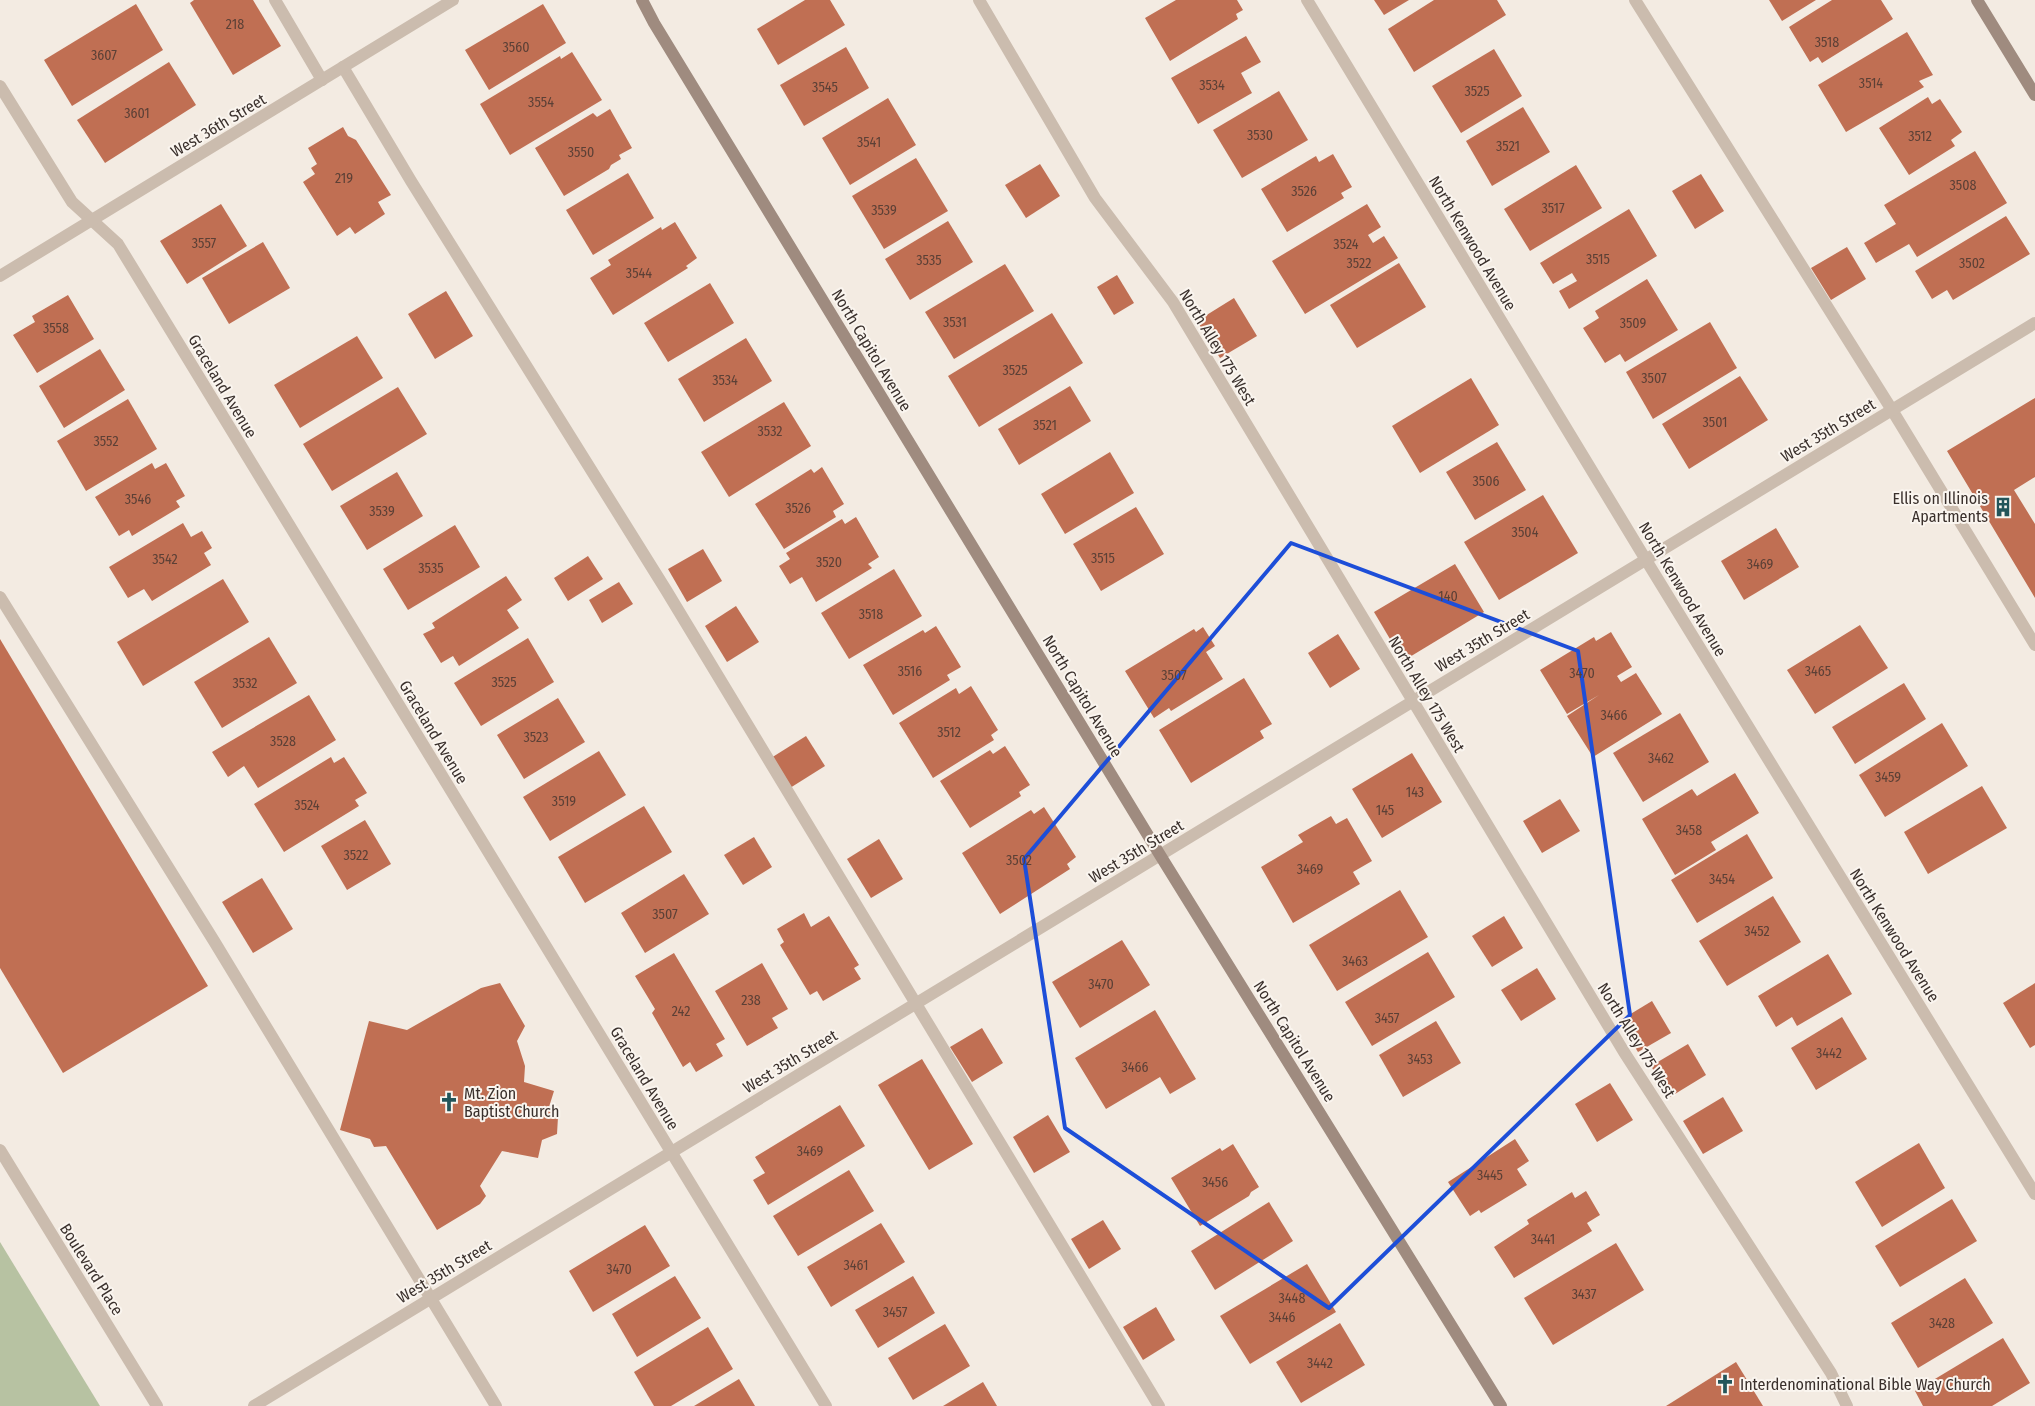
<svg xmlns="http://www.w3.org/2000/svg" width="2035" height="1406" font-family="'Fira Sans Condensed',sans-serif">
<rect width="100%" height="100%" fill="#f3ebe2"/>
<polygon fill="#b7c2a2" points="0,1242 100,1406 0,1406"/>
<g fill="#c06f53">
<polygon points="194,0 253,0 281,46 233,75 190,3"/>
<polygon points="805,0 830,0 845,25 778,65 757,29"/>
<polygon points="1176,0 1237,0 1243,10 1236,14 1238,19 1170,61 1145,18"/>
<polygon points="1374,0 1409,0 1384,15"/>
<polygon points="1434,0 1497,0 1506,15 1414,72 1388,29"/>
<polygon points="1769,0 1816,0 1782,21"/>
<polygon points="1832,0 1881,0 1893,19 1822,63 1818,57 1810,62 1789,27"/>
<polygon points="136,4 163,50 72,106 44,60"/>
<polygon points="543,4 566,43 489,90 465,50"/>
<polygon points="1907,32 1933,75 1919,81 1924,87 1846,132 1818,85"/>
<polygon points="1246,36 1261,62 1241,73 1252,93 1198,124 1171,78"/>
<polygon points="846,47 869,88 804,126 780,85"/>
<polygon points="1494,49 1522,96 1461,133 1432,86"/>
<polygon points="572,52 602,100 510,155 480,104 560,56 561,59"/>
<polygon points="169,62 196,105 105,163 77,120"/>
<polygon points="1279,91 1308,140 1242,178 1213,130"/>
<polygon points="1928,97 1932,104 1940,99 1962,132 1951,140 1955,146 1909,175 1879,128"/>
<polygon points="888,98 916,145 850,185 822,138"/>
<polygon points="1523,107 1550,152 1492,186 1466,141"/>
<polygon points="610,109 632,148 619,155 621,159 611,165 609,169 564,196 535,148 593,113 597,117"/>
<polygon points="343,127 348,136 356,140 391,195 378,202 385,214 355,234 350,227 337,236 303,182 315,174 311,168 317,164 308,148"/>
<polygon points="1975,151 2007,203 1917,257 1909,244 1876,263 1864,243 1896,224 1884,205"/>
<polygon points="1333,154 1352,187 1341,193 1344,198 1287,232 1261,189 1316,156 1319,162"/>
<polygon points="916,158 948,211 884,249 852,196"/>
<polygon points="1040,164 1060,196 1026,218 1005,185"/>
<polygon points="1576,165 1602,208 1530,251 1504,209"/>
<polygon points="628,173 654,218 593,255 566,210"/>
<polygon points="1701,174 1724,211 1695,229 1672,191"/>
<polygon points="221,204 247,246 187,284 160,241"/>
<polygon points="1367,204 1381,227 1368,235 1373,243 1384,236 1398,258 1305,314 1272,261"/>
<polygon points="1629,209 1657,256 1569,309 1559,291 1577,281 1572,273 1553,284 1540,263"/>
<polygon points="2006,216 2030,254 1953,300 1947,290 1932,299 1915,271"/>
<polygon points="948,221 973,262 910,300 885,259"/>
<polygon points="675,222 697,258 686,266 688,268 613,315 590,278 611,265 608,260 661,227 662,230"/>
<polygon points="263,242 290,288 229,324 202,278"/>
<polygon points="1847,247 1866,279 1831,300 1811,268"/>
<polygon points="1399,263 1426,307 1357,348 1330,305"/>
<polygon points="1005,264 1034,311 954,359 925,312"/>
<polygon points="1117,275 1134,303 1114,315 1097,287"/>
<polygon points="1647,279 1678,330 1625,362 1620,354 1605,363 1583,328 1599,318 1595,311"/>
<polygon points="710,283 734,323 668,362 644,323"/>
<polygon points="446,291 473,336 435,359 408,314"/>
<polygon points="68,295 94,339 37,373 13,335 35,322 32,316"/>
<polygon points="1234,298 1257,336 1220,358 1197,321"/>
<polygon points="1052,313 1083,363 979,427 948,376"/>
<polygon points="1710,322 1737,368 1653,419 1626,372"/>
<polygon points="357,336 383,378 300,428 274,385"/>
<polygon points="746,338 772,381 704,422 678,379"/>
<polygon points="100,349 125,390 64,428 39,386"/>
<polygon points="1740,376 1768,420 1689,469 1662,424"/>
<polygon points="1471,378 1499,425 1420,473 1392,426"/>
<polygon points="1070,386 1091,421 1019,465 998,429"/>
<polygon points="398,387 427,434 332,491 303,444"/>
<polygon points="2035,398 2035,477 2014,490 2035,524 2035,598 1947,451"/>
<polygon points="128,399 157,449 86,491 57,441"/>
<polygon points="784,402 811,446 729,497 701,452"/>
<polygon points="1497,442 1526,490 1475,520 1446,472"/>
<polygon points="1110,452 1134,493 1065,534 1041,494"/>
<polygon points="152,463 155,469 166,463 185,496 176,501 180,507 132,536 129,530 119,536 95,497"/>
<polygon points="822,467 844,504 833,511 836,517 784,549 755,504 811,469 814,473"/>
<polygon points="397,472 423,516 367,550 340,506"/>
<polygon points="1543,495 1578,553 1499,600 1464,542"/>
<polygon points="1136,507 1164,554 1101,591 1073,544"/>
<polygon points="856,517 879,557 868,564 872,568 816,602 802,577 790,584 779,566 790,559 786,553 842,519 845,524"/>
<polygon points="183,523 191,537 202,531 212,548 204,553 211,565 152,601 144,589 128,598 109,567"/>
<polygon points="455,525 480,567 408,610 383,569"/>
<polygon points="1776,528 1799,567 1744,600 1721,561"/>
<polygon points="703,549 722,581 687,602 668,569"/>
<polygon points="588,556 603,579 568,601 554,578"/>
<polygon points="1455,564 1484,612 1403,661 1374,612"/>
<polygon points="894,569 922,616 849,659 821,613"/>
<polygon points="506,576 522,600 507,610 519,628 459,666 453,656 441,663 423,634 435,628 432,623"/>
<polygon points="223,579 249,622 143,686 117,642"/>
<polygon points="619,582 633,604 602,623 589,600"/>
<polygon points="736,606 759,642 727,662 705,626"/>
<polygon points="1860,625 1888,668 1815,714 1787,670"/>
<polygon points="936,626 961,667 947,675 950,680 893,715 863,665 923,630 925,633"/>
<polygon points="1203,627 1215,646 1206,652 1223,679 1171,711 1169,708 1154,718 1125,671 1194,629 1196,632"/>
<polygon points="1611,632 1632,667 1617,676 1621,682 1636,673 1662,714 1593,757 1567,716 1599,695 1567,714 1540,670 1594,637 1596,641"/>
<polygon points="1338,634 1360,669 1330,688 1308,653"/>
<polygon points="269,637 297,683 222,728 194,682"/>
<polygon points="528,638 554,682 481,726 454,683"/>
<polygon points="0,639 208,986 63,1073 0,968"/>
<polygon points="1244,678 1272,724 1260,731 1264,738 1191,783 1159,730"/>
<polygon points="1904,683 1926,719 1855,764 1832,727"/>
<polygon points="971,686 998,730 991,735 994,740 933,778 899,723 956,688 959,694"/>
<polygon points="309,695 336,740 258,788 244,766 228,777 212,752"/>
<polygon points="558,698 585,742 524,779 497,735"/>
<polygon points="1680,713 1709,762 1643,802 1613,753"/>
<polygon points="1942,723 1968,766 1885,817 1859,775"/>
<polygon points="806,736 825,766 790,788 771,758"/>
<polygon points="1005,746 1030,785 1019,792 1021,796 970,828 940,781 990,750 993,754"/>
<polygon points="599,751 626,795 550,841 523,797"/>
<polygon points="1412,753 1442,802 1382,838 1352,789"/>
<polygon points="331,757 334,763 344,757 367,793 355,800 359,806 284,852 254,804"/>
<polygon points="1735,773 1759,813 1711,842 1716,850 1675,875 1642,819 1692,789 1697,796"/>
<polygon points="1982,786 2007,828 1928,874 1904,832"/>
<polygon points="1560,799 1580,831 1542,853 1523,821"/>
<polygon points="644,806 672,852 585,903 558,857"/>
<polygon points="1044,807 1076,857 1067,864 1070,869 1000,914 962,853 1031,810 1034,814"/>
<polygon points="1331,816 1336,824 1347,818 1372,861 1353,872 1360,884 1293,923 1261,867 1303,842 1298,835"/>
<polygon points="365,820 391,864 347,890 321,846"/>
<polygon points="1747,834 1773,878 1697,923 1671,880"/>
<polygon points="754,837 772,867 743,885 724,855"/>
<polygon points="879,839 903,879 871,898 847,859"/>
<polygon points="684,874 709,914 645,953 621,913"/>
<polygon points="262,878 293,929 253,953 222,902"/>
<polygon points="1400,890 1428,937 1337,991 1309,945"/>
<polygon points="1773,896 1801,942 1727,986 1699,941"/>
<polygon points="804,913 811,927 829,916 859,965 854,968 861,979 823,1001 817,991 810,995 780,945 784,942 777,929"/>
<polygon points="1504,916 1523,948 1492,967 1472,936"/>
<polygon points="1122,940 1150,985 1080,1028 1052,982"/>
<polygon points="1428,952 1455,997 1372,1046 1345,1002"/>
<polygon points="674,953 725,1039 716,1044 723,1056 696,1072 690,1062 683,1067 652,1013 655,1009 635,976"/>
<polygon points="1828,954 1852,994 1797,1026 1792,1017 1776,1027 1758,996"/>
<polygon points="762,963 788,1009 772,1018 778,1028 747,1046 715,991"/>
<polygon points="1537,968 1556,999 1521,1021 1501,990"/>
<polygon points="500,983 525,1026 517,1041 525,1066 524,1082 554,1091 549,1107 558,1117 557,1134 542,1140 538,1158 502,1151 480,1186 486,1196 480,1204 437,1230 386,1146 374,1147 370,1139 340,1130 369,1021 407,1030 481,988"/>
<polygon points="2035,983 2035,1045 2030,1048 2003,1003"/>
<polygon points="1652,1001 1671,1033 1638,1052 1619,1021"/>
<polygon points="1155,1010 1196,1079 1170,1094 1160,1077 1106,1109 1075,1058"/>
<polygon points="1842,1017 1867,1059 1816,1090 1791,1048"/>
<polygon points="1436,1021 1461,1063 1403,1097 1379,1055"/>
<polygon points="982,1028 1003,1063 972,1082 950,1047"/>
<polygon points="1688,1044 1706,1075 1670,1097 1651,1066"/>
<polygon points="922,1059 973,1144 929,1170 878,1085"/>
<polygon points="1610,1083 1633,1120 1597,1142 1575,1104"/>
<polygon points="1723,1097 1743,1131 1703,1154 1683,1121"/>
<polygon points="840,1105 865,1146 768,1205 753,1180 765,1173 755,1157"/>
<polygon points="1048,1115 1070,1152 1034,1173 1013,1137"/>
<polygon points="1515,1139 1529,1161 1517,1169 1527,1185 1481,1213 1479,1210 1470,1216 1448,1182"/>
<polygon points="1919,1143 1945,1188 1882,1227 1855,1182"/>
<polygon points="1233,1144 1259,1187 1251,1192 1249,1196 1200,1226 1171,1178 1220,1148 1222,1151"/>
<polygon points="849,1170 874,1211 798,1256 773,1216"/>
<polygon points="1586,1191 1600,1215 1587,1223 1592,1231 1514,1278 1494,1247 1529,1224 1527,1220 1572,1192 1575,1198"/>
<polygon points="1952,1199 1977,1241 1900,1287 1875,1246"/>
<polygon points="1269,1202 1293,1241 1215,1290 1191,1251"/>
<polygon points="1103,1220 1121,1249 1089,1269 1071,1239"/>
<polygon points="881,1223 905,1262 831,1307 807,1267"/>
<polygon points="645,1225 670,1266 593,1312 569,1271"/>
<polygon points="1616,1243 1644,1290 1553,1345 1524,1298"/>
<polygon points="1307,1264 1336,1312 1250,1364 1220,1316"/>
<polygon points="675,1276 701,1318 637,1357 612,1314"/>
<polygon points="913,1276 935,1313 878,1348 855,1310"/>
<polygon points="1965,1278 1993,1323 1918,1368 1891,1323"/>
<polygon points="1156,1307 1175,1340 1143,1360 1123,1327"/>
<polygon points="1340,1323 1365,1365 1301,1403 1276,1362"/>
<polygon points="945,1324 970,1366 913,1400 888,1358"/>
<polygon points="708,1327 733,1369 671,1406 654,1406 634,1372"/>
<polygon points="2003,1338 2030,1383 1992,1406 1923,1406 1915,1391"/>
<polygon points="1736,1362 1763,1406 1666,1406"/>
<polygon points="739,1379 755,1406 694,1406"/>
<polygon points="983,1382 997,1406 943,1406"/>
</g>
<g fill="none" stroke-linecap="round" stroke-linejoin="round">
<g stroke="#cbbcae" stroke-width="12">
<polyline points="275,0 322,80"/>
<polyline points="979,0 1095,198 1173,302 1624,1052 1831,1373 1847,1406"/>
<polyline points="1635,0 1892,410 2035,645"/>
<polyline points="343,67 411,181 666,590 1159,1406"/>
<polyline points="0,597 214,941 496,1406"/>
</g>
<g stroke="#cbbcae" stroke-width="12">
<polyline points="1307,0 1646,560 2035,1194"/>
<polyline points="0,86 72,202 118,244 826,1406"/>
<polyline points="0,276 453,0"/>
<polyline points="254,1406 2035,323"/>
</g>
<polyline stroke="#cbbcae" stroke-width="12" points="0,1150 157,1406"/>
<g stroke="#9f8b7f" stroke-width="12">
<polyline points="642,0 654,23 1160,855 1501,1406"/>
<polyline points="1977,0 2035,95"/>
</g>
</g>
<path fill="none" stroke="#1d4ed8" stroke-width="4" stroke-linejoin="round" d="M1291,543L1578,651L1630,1015L1329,1308L1065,1128L1024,859Z"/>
<defs>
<symbol id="building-bare" viewBox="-9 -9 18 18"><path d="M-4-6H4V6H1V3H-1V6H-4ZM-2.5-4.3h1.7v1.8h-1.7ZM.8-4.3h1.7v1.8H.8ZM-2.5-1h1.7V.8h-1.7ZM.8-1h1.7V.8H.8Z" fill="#23555a" stroke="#faf5ef" stroke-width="2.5" paint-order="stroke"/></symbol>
<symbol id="church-bare" viewBox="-9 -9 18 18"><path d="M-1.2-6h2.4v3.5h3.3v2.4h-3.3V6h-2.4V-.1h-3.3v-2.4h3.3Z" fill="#23555a" stroke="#faf5ef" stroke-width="2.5" paint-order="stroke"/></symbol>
</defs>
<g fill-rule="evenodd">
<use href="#building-bare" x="1989" y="493" width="28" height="28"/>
<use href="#church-bare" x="435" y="1088" width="28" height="28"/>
<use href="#church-bare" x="1711" y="1370" width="28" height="28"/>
</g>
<g text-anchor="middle" stroke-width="4" stroke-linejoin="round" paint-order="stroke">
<g font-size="14" fill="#5c4036">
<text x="235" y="29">218</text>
<text x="1827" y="47">3518</text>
<text x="516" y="52">3560</text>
<text x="104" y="60">3607</text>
<text x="1871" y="88">3514</text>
<text x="1212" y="90">3534</text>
<text x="825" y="92">3545</text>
<text x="1477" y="96">3525</text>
<text x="541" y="107">3554</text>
<text x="137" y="118">3601</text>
<text x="1260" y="140">3530</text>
<text x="1920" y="141">3512</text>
<text x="869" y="147">3541</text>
<text x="1508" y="151">3521</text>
<text x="581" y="157">3550</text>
<text x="344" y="183">219</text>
<text x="1963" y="190">3508</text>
<text x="1304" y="196">3526</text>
<text x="1553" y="213">3517</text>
<text x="884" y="215">3539</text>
<text x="204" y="248">3557</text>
<text x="1346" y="249">3524</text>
<text x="1598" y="264">3515</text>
<text x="929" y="265">3535</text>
<text x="1359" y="268">3522</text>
<text x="1972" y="268">3502</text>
<text x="639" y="278">3544</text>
<text x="955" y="327">3531</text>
<text x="1633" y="328">3509</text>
<text x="56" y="333">3558</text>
<text x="1015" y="375">3525</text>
<text x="1654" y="383">3507</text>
<text x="725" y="385">3534</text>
<text x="1715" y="427">3501</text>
<text x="1045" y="430">3521</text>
<text x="770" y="436">3532</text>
<text x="106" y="446">3552</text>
<text x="1486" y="486">3506</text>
<text x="138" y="504">3546</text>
<text x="798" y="513">3526</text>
<text x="382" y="516">3539</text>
<text x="1525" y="537">3504</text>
<text x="1103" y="563">3515</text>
<text x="165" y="564">3542</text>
<text x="829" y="567">3520</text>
<text x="1760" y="569">3469</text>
<text x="431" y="573">3535</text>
<text x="1448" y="601">140</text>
<text x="871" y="619">3518</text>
<text x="910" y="676">3516</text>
<text x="1818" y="676">3465</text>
<text x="1582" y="678">3470</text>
<text x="1174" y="680">3507</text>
<text x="504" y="687">3525</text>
<text x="245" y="688">3532</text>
<text x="1614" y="720">3466</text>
<text x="949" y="737">3512</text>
<text x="536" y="742">3523</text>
<text x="283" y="746">3528</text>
<text x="1661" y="763">3462</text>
<text x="1888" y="782">3459</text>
<text x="1415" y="797">143</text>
<text x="564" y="806">3519</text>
<text x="307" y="810">3524</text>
<text x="1385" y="815">145</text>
<text x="1689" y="835">3458</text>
<text x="356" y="860">3522</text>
<text x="1019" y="865">3502</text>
<text x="1310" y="874">3469</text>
<text x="1722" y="884">3454</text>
<text x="665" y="919">3507</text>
<text x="1757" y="936">3452</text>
<text x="1355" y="966">3463</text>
<text x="1101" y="989">3470</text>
<text x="751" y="1005">238</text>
<text x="681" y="1016">242</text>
<text x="1387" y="1023">3457</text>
<text x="1829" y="1058">3442</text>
<text x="1420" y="1064">3453</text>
<text x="1135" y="1072">3466</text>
<text x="810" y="1156">3469</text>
<text x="1490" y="1180">3445</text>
<text x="1215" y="1187">3456</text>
<text x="1543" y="1244">3441</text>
<text x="856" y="1270">3461</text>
<text x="619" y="1274">3470</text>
<text x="1584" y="1299">3437</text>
<text x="1292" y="1303">3448</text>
<text x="895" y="1317">3457</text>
<text x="1282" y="1322">3446</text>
<text x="1942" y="1328">3428</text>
<text x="1320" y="1368">3442</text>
</g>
<g font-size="16" fill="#3a302c" stroke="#faf5ef">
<text transform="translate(218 125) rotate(-31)" y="6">West 36th Street</text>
<text transform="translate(1473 243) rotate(59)" y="6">North Kenwood Avenue</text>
<text transform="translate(1218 347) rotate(59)" y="6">North Alley 175 West</text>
<text transform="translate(872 350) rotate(59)" y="6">North Capitol Avenue</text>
<text transform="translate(223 386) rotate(59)" y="6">Graceland Avenue</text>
<text transform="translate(1828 430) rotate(-31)" y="6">West 35th Street</text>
<text transform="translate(1683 589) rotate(59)" y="6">North Kenwood Avenue</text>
<text transform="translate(1482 640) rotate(-31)" y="6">West 35th Street</text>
<text transform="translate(1427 694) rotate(59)" y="6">North Alley 175 West</text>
<text transform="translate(1083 696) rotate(59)" y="6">North Capitol Avenue</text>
<text transform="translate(434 732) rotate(59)" y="6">Graceland Avenue</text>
<text transform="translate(1136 851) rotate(-31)" y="6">West 35th Street</text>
<text transform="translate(1895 935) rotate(58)" y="6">North Kenwood Avenue</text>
<text transform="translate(1637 1040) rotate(58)" y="6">North Alley 175 West</text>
<text transform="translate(1295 1041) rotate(58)" y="6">North Capitol Avenue</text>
<text transform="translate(790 1061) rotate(-31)" y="6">West 35th Street</text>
<text transform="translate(645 1078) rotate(59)" y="6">Graceland Avenue</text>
<text transform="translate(92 1269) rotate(58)" y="6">Boulevard Place</text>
<text transform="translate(444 1271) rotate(-31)" y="6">West 35th Street</text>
</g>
<g font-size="16" fill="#3a302c" stroke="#faf5ef" text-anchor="start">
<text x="1988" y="504" text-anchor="end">Ellis on Illinois<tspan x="1988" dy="18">Apartments</tspan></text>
<text x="464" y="1099">Mt. Zion<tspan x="464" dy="18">Baptist Church</tspan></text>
<text x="1740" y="1390">Interdenominational Bible Way Church</text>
</g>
</g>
</svg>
